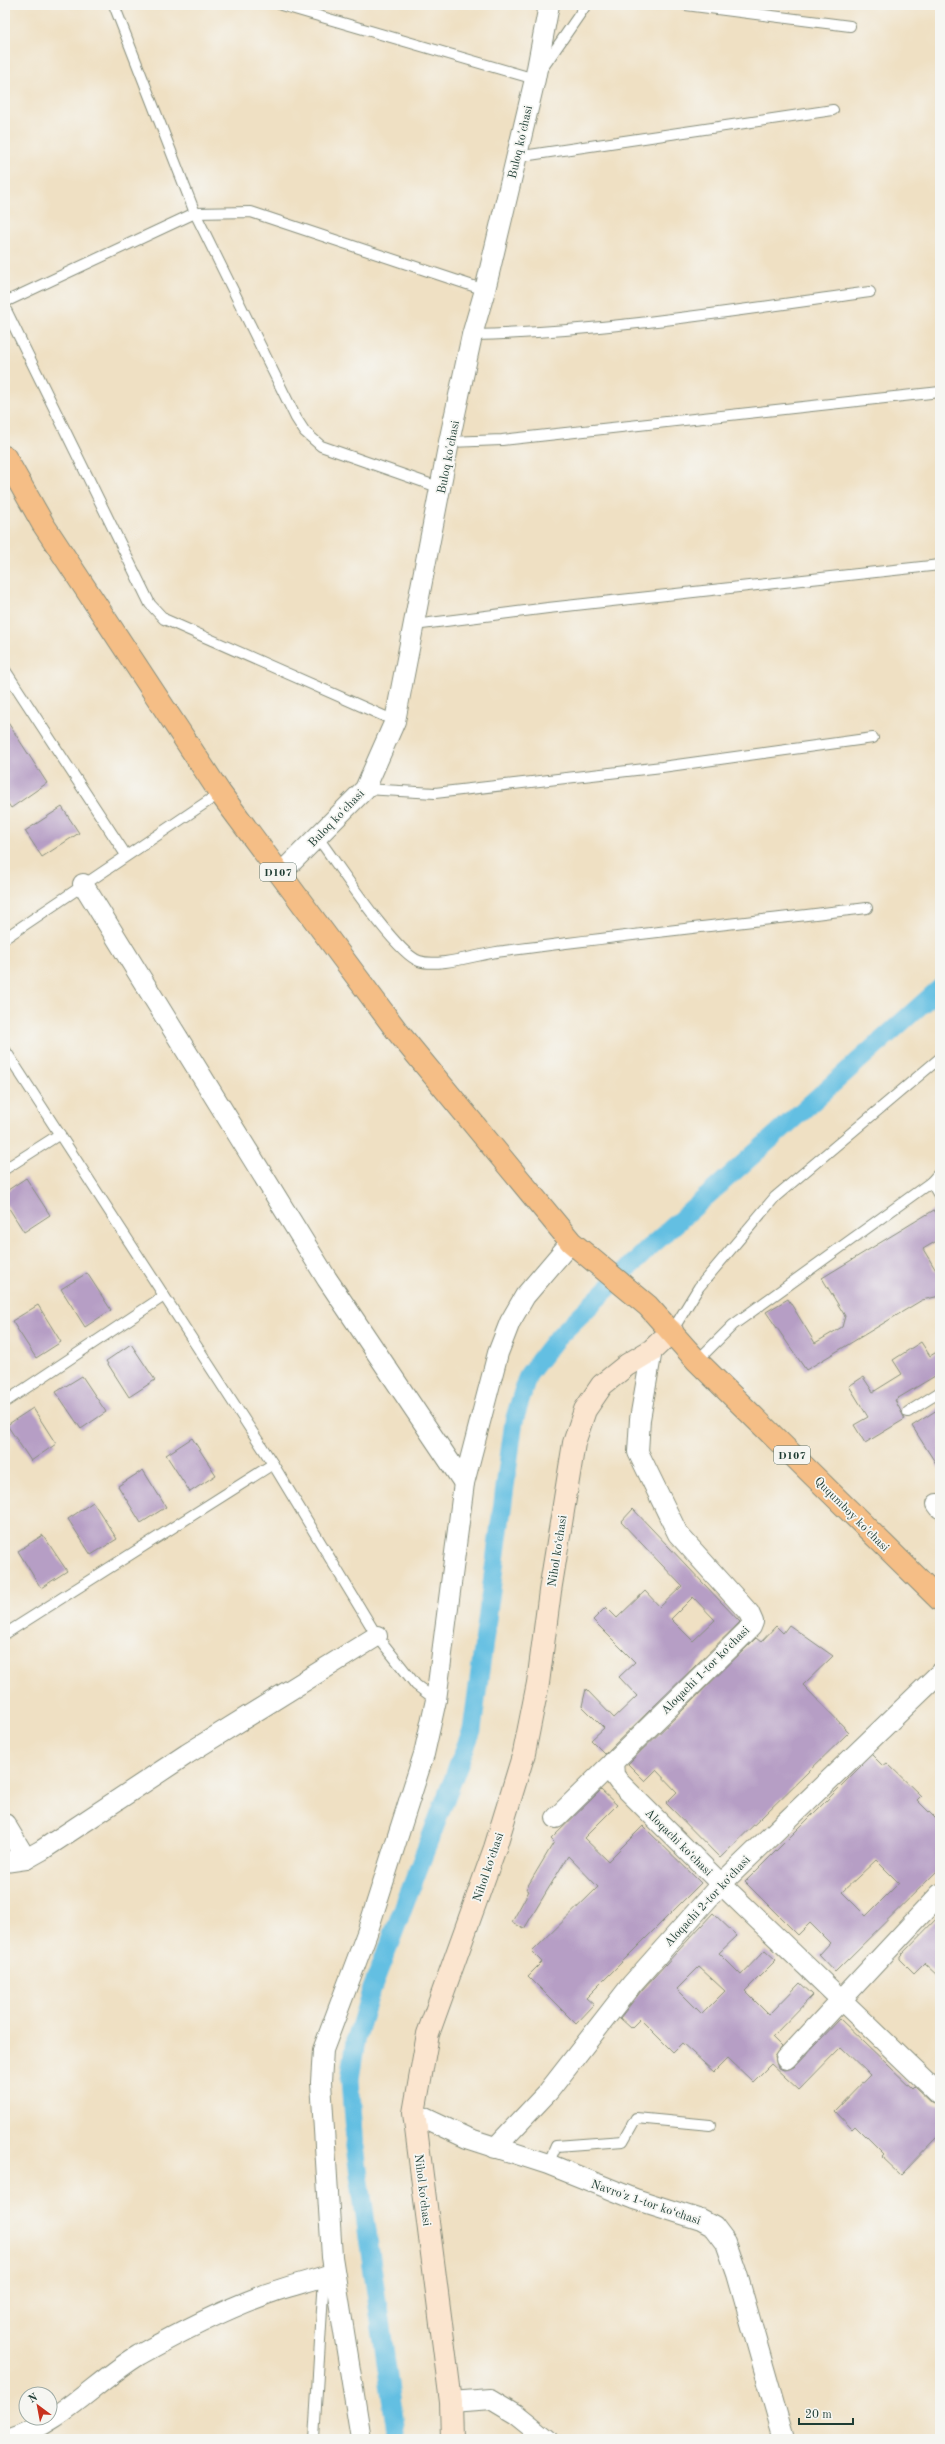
<svg xmlns="http://www.w3.org/2000/svg" width="945" height="2444" font-family="'Old Standard TT',serif">
<rect width="100%" height="100%" fill="#f6f6f2"/>
<filter id="ink" filterUnits="userSpaceOnUse"><feTurbulence type="fractalNoise" baseFrequency=".025" numOctaves="2"/><feDisplacementMap in="SourceGraphic" scale="8" xChannelSelector="R" yChannelSelector="G"/><feConvolveMatrix kernelMatrix="1 2 1 2 8 2 1 2 1" color-interpolation-filters="sRGB"/></filter>
<filter id="wash" filterUnits="userSpaceOnUse"><feTurbulence type="fractalNoise" baseFrequency=".012" numOctaves="4" result="noise"/><feDisplacementMap in="SourceGraphic" scale="16" xChannelSelector="R" yChannelSelector="G"/><feGaussianBlur stdDeviation="0.9" result="paint"/><feColorMatrix in="noise" values="0 0 0 0 0 0 0 0 0 0 0 0 0 0 0 0 0 1.4 0 .05"/><feComposite in="paint" operator="in"/></filter>
<g filter="url(#wash)">
<rect width="100%" height="100%" fill="#efe0c3"/>
<g fill="none" stroke-linecap="round" stroke-linejoin="round">
<polyline stroke="#64bfe2" stroke-width="19" points="397,2439 355,2147 350,2079 356,2040 370,1994 472,1730 514,1421 528,1375 555,1340 651,1246 940,988"/>
</g>
<g id="blocks">
<g fill="#b69ec5" fill-rule="evenodd">
<polygon points="5,718 47,783 11,808 5,799"/>
<polygon points="62,807 79,833 42,857 25,831"/>
<polygon points="26,1178 50,1215 24,1232 5,1202 5,1192"/>
<polygon points="934,1210 940,1219 940,1239 923,1249 940,1277 940,1296 922,1300 806,1370 766,1312 788,1299 815,1343 842,1327 845,1316 822,1278"/>
<polygon points="87,1273 111,1310 85,1327 61,1289"/>
<polygon points="38,1305 61,1342 36,1358 12,1321"/>
<polygon points="921,1342 930,1356 940,1350 940,1373 895,1400 905,1419 865,1443 854,1425 868,1417 849,1386 863,1377 873,1392 902,1374 893,1360"/>
<polygon points="131,1344 155,1380 129,1397 106,1361"/>
<polygon points="82,1376 106,1412 81,1429 56,1392"/>
<polygon points="33,1408 56,1444 31,1461 7,1425"/>
<polygon points="940,1408 940,1470 912,1426"/>
<polygon points="192,1438 216,1475 190,1492 166,1455"/>
<polygon points="143,1470 166,1507 141,1523 118,1486"/>
<polygon points="93,1502 117,1539 91,1555 68,1519"/>
<path d="M633,1509L740,1622L605,1754L591,1740L604,1728L582,1706L586,1689L614,1718L637,1696L619,1677L635,1662L593,1620L606,1607L617,1618L645,1591L660,1607L682,1586L621,1522ZM693,1597L715,1620L693,1641L671,1619Z"/>
<polygon points="43,1535 67,1571 41,1588 18,1551"/>
<polygon points="789,1625 833,1656 803,1685 849,1732 720,1858 666,1803 677,1792 656,1770 645,1781 628,1764 756,1638 761,1642 776,1626 783,1633"/>
<path d="M872,1755L883,1766L887,1763L921,1796L917,1800L940,1823V1868L835,1972L819,1955L830,1943L810,1923L798,1935L745,1882ZM876,1860L899,1883L866,1916L842,1892Z"/>
<polygon points="601,1790 617,1805 584,1838 608,1861 643,1826 701,1883 586,1998 594,2005 576,2024 528,1976 542,1962 532,1952 598,1887 568,1856 524,1929 512,1922 529,1891 526,1889 554,1842 551,1839"/>
<path d="M713,1913L737,1936L719,1953L741,1975L765,1950L776,1960L745,1991L769,2015L800,1983L813,1995L772,2037L782,2047L775,2057L778,2068L784,2070L794,2067L840,2019L912,2088L914,2086L932,2103L940,2106V2135L901,2175L881,2156L883,2154L855,2126L852,2129L835,2111L870,2075L841,2047L799,2090L771,2064L753,2082L728,2058L714,2072L682,2043L673,2052L640,2019L631,2028L620,2018L641,1991ZM699,1967L725,1991L702,2014L677,1989Z"/>
<polygon points="940,1915 940,1978 924,1963 914,1973 900,1959 900,1956"/>
</g>
</g>
</g>
<g filter="url(#ink)">
<use href="#blocks" fill-opacity="0" stroke="#878e7c" stroke-width="1"/>
<g fill="none" stroke-linecap="round" stroke-linejoin="round">
<defs>
<g id="service">
<polyline points="114,5 195,213 296,418 305,432 321,446 441,488"/>
<polyline points="281,5 535,79 586,5"/>
<polyline points="686,5 850,26"/>
<polyline points="516,157 833,110"/>
<polyline points="5,302 195,213 251,212 485,290"/>
<polyline points="5,308 150,604 164,619 395,721"/>
<path d="M472,335C606,332 738,310 870,292"/>
<polyline points="449,442 502,440 940,392"/>
<polyline points="414,625 548,608 940,565"/>
<polyline points="5,670 126,855"/>
<polyline points="365,789 435,793 662,767 873,738"/>
<path d="M318,838C337,863 394,952 419,961C439,968 482,953 504,951C625,935 746,922 867,908"/>
<polyline points="5,938 220,793"/>
<polyline points="5,1050 273,1464 377,1636 416,1685 436,1700"/>
<polyline points="5,1169 60,1134"/>
<polyline points="931,1182 940,1197"/>
<polyline points="672,1331 699,1287 775,1197 940,1058"/>
<polyline points="697,1361 733,1325 931,1182 940,1172"/>
<polyline points="5,1402 164,1296"/>
<polyline points="908,1412 940,1392"/>
<polyline points="5,1634 273,1464"/>
<polyline points="548,2164 556,2146 623,2141 636,2118 710,2125"/>
<polyline points="314,2439 324,2277"/>
</g>
<g id="minor">
<polyline points="280,874 365,789 395,721 449,442 472,335 485,290 535,79 549,5"/>
<polyline points="83,884 327,1279 464,1483"/>
<polyline points="937,1504 940,1508"/>
<polyline points="613,1762 614,1775 619,1782 721,1884 940,2095"/>
<polyline points="556,1818 740,1638 751,1627 753,1622 749,1613 678,1534 638,1452 640,1419 652,1350"/>
<polyline points="5,1824 26,1859"/>
<polyline points="5,1862 26,1859 42,1850 187,1754 377,1636"/>
<polyline points="786,2059 940,1894"/>
<polyline points="414,2113 467,2138 548,2164 635,2199 701,2220 714,2227 726,2243 737,2274 784,2439"/>
<polyline points="495,2148 548,2092 632,1984 721,1884 940,1673"/>
<polyline points="451,2402 491,2399 516,2414 547,2439"/>
<path d="M10,2439C60,2424 96,2381 139,2355C178,2333 217,2313 259,2297C283,2287 309,2282 334,2273"/>
<polyline points="361,2439 332,2257 321,2082 323,2050 367,1933 424,1754 436,1700 464,1483 498,1353 510,1322 525,1296 571,1242"/>
</g>
<polyline id="secondary" points="452,2439 451,2402 414,2113 428,2034 495,1848 524,1753 538,1683 550,1591 574,1443 585,1410 602,1385 627,1365 652,1350 672,1331"/>
<polyline id="primary" points="5,457 43,524 220,793 397,1031 571,1242 648,1306 697,1361 940,1600"/>
</defs>
<use href="#service" stroke="#878e7c" stroke-width="12"/>
<use href="#minor" stroke="#878e7c" stroke-width="22"/>
<use href="#secondary" stroke="#878e7c" stroke-width="24"/>
<use href="#primary" stroke="#878e7c" stroke-width="24"/>
<use href="#service" stroke="#fff" stroke-width="10"/>
<use href="#minor" stroke="#fff" stroke-width="20"/>
<use href="#secondary" stroke="#fbe5cf" stroke-width="22"/>
<use href="#primary" stroke="#f5be86" stroke-width="22"/>
</g>
</g>
<g text-anchor="middle" stroke-width="3.5" stroke-linejoin="round" paint-order="stroke">
<g fill="#f6f6f2" stroke="#60746d" stroke-width="1">
<rect x="260" y="863" width="36" height="18" rx="3"/>
<rect x="774" y="1446" width="36" height="18" rx="3"/>
</g>
<g font-size="11" font-weight="bold" fill="#1f3d34">
<text x="278" y="876">D107</text>
<text x="792" y="1459">D107</text>
</g>
<g font-size="12" fill="#1f3d34" stroke="#f6f6f2">
<text transform="translate(520 142) rotate(-77)" y="4">Buloq ko'chasi</text>
<text transform="translate(448 457) rotate(-79)" y="4">Buloq ko'chasi</text>
<text transform="translate(336 818) rotate(-46)" y="4">Buloq ko'chasi</text>
<text transform="translate(852 1514) rotate(45)" y="4">Ququmboy ko'chasi</text>
<text transform="translate(557 1551) rotate(-81)" y="4">Nihol koʻchasi</text>
<text transform="translate(705 1670) rotate(-45)" y="4">Aloqachi 1-tor koʻchasi</text>
<text transform="translate(679 1842) rotate(45)" y="4">Aloqachi koʻchasi</text>
<text transform="translate(488 1867) rotate(-71)" y="4">Nihol koʻchasi</text>
<text transform="translate(707 1901) rotate(-47)" y="4">Aloqachi 2-tor koʻchasi</text>
<text transform="translate(423 2190) rotate(83)" y="4">Nihol koʻchasi</text>
<text transform="translate(646 2202) rotate(19)" y="4">Navro'z 1-tor ko‘chasi</text>
</g>
</g>
<rect width="945" height="2444" fill="none" stroke="#f6f6f2" stroke-width="20"/>
<g transform="translate(38 2406) rotate(328)"><circle r="19" fill="#f6f6f2" stroke="#a0aca6"/>
<path d="M0-3L7 15L0 10L-7 15Z" fill="#c8321e"/>
<text y="-6" font-size="11" font-weight="bold" text-anchor="middle" fill="#1f3d34">N</text>
</g>
<path d="M799 2418v6h54v-6" fill="none" stroke="#1f3d34" stroke-width="2"/>
<text x="805" y="2418" font-size="12" fill="#1f3d34" stroke="#f6f6f2" stroke-width="3" paint-order="stroke">20 m</text>
</svg>
